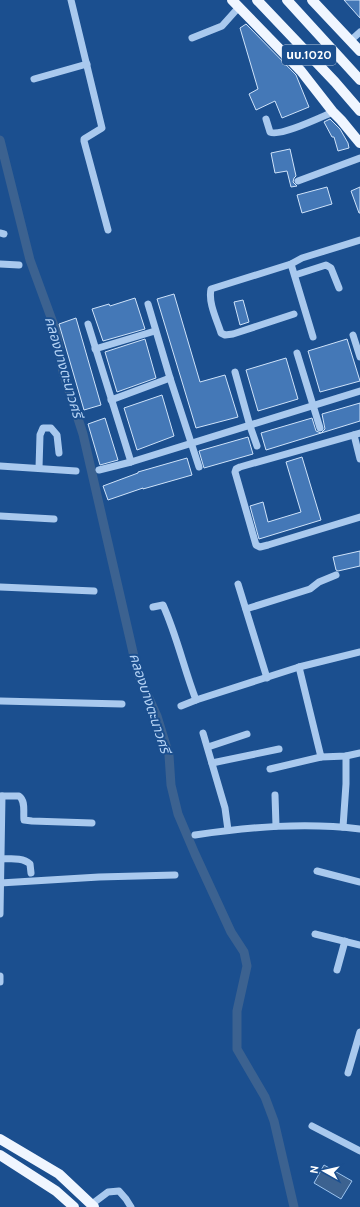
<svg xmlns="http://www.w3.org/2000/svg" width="360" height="1207" font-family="Cabin,'Noto Sans Thai',sans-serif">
<rect width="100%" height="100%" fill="#1b4f8f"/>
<polygon fill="#3c6290" stroke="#9cc4f0" points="324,1165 352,1181 341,1199 314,1183"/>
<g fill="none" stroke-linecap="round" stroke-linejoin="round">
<polyline stroke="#3c6290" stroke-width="9" points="0,140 30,260 56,331 63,372 83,434 138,674 157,716 169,755 171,785 178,814 195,854 231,932 244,952 247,966 237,1011 237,1049 265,1097 274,1121 294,1207"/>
</g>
<g fill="#4478b7" stroke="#cfe3fa">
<polygon points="344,0 360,0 360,18"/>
<polygon points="246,24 296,75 309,107 282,118 275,101 256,110 249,94 258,89 240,28"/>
<polygon points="330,119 340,129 348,143 349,148 338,151 334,137 332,137 324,122"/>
<polygon points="290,149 296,176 294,178 293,182 297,186 291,187 287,171 275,173 271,153"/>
<polygon points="327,187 332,204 302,213 297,195"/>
<polygon points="360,187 360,213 359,213 351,191"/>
<polygon points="174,294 200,382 225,375 238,417 196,428 157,299"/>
<polygon points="135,298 145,329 103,341 92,309 109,304 110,306"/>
<polygon points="243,300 249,322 240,325 234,302"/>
<polygon points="76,318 101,405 84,410 59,324"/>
<polygon points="145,339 156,378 117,392 105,352"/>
<polygon points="347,339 360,381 320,392 308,351"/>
<polygon points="286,358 298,399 258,411 246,370"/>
<polygon points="162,395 174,436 137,450 124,408"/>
<polygon points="360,403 360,421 266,450 261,433 312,418 316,431 321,433 325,429 322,414"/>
<polygon points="105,418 118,460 100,465 88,424"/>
<polygon points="248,437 253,454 204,468 199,451"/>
<polygon points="302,457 321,520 259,539 250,506 263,502 268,522 301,512 286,462"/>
<polygon points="187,458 192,475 143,489 143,488 108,500 103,486 138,473 138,472"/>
<polygon points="360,551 360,566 338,571 336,570 333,557"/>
</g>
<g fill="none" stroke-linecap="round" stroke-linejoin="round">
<g stroke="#a9c9ee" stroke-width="7">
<polyline points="71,0 102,128 84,139 84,141 108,230"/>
<polyline points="192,38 222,26 239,7"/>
<polyline points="350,41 360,32"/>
<polyline points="34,79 87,64"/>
<path d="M266,119L270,132C280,137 321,117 333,112"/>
<polyline points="298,181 360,158"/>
<polyline points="0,233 4,234"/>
<polyline points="0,264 19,265"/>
<polyline points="291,264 313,337"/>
<polyline points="295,275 326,265 331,268 339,288"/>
<polyline points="148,304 170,378 199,467"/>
<path d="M294,314L233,334L225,335L221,333C217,320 208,303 211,289L291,264L302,258L360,240"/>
<polyline points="88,324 131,462"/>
<polyline points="353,335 360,357"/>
<polyline points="95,349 155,331"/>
<polyline points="297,353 320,428"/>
<polyline points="235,372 250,426 257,446"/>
<polyline points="111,400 170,378"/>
<polyline points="360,433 240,467 236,469 235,472 256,545 260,547 268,545 360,517"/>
<polyline points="354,435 360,459"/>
<polyline points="0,466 76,471"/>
<polyline points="39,468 40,435 43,428 51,428 57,435 59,453"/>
<polyline points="99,470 131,462 360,391"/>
<polyline points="0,516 54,519"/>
<polyline points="238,584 267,678"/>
<polyline points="0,587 94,591"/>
<path d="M153,607L163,605C177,636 184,669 196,700L299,667L360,652"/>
<polyline points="246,609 310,589 319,582 336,575"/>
<polyline points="299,667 321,757 346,756 360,753"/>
<polyline points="0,701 122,704"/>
<polyline points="181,706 196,700"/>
<polyline points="203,733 225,808 228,830"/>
<polyline points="208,747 247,734"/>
<polyline points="212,763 279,749"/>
<polyline points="270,769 321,757"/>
<polyline points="275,795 276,826"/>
<path d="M0,796H19C26,801 23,812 24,820L32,821L92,823"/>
<polyline points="343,827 346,784 346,756"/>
<path d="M195,835C250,827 305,822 360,829"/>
<path d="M0,859C10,859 23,857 30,864L31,873"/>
<polyline points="317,871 360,882"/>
<polyline points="0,883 99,877 175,875"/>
<polyline points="0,914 2,796"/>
<polyline points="315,934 360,945"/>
<polyline points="337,970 345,941"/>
<polyline points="0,976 0,982"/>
<polyline points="348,1073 360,1032"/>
<polyline points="312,1126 360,1151"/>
<polyline points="92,1204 108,1192 119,1191 126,1199 131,1207"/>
</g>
<g stroke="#f0f6ff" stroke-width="10">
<polyline points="232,0 301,71 333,112 341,120 360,143"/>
<polyline points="257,0 335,82 360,111"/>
<polyline points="287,0 360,80"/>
<polyline points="312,0 360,51"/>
<polyline points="0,1139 59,1174 94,1207"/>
<polyline points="0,1155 56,1191 74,1207"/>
</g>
</g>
<g text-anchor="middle" stroke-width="4" stroke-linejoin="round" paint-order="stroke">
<rect fill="#1b4f8f" stroke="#bbcadd" stroke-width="1" x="282" y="45" width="54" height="20" rx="3"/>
<g font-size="12" font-weight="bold" fill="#fff">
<text x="309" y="59">นบ.1020</text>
</g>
<g font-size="14" font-style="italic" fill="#b5d3f5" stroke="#1b4f8f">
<text transform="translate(64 367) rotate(74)" y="5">คลองบางตะนาวศรี</text>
<text transform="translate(150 703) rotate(72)" y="5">คลองบางตะนาวศรี</text>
</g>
</g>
<g transform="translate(324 1171) rotate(278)" stroke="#1b4f8f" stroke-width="3" paint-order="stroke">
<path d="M0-3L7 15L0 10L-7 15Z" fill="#ffffff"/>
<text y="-6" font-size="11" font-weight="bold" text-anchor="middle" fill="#ffffff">N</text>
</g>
</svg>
